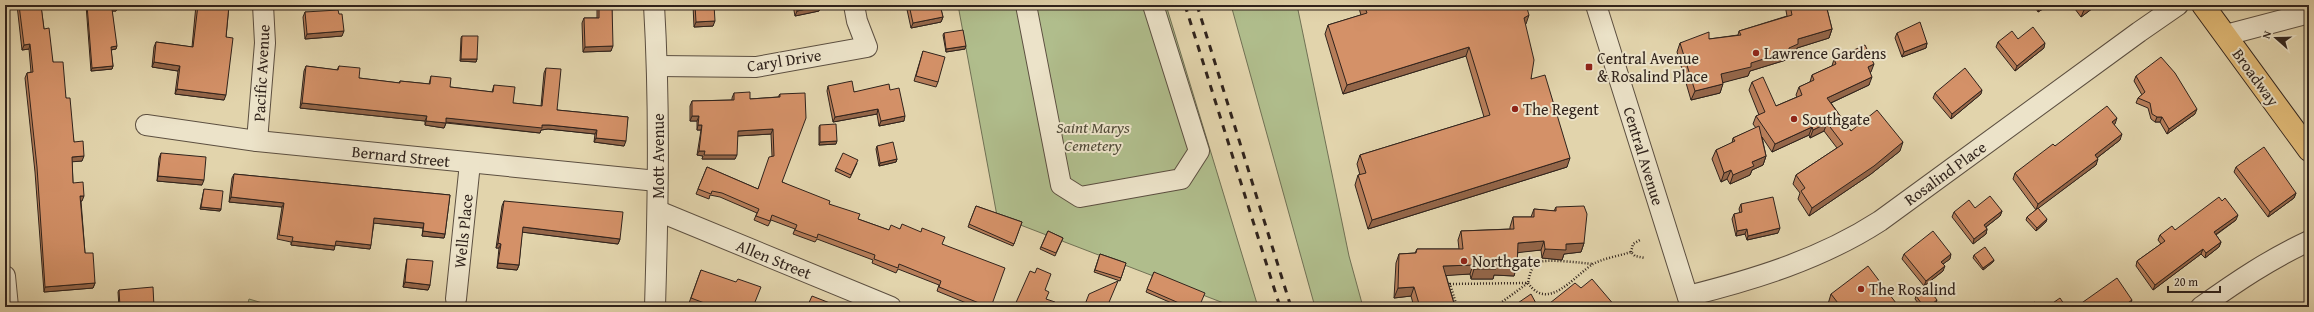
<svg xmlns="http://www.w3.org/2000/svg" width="2314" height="312" font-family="'Gentium Book Plus',serif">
<rect width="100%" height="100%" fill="#e2d4ac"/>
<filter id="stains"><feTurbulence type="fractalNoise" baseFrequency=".005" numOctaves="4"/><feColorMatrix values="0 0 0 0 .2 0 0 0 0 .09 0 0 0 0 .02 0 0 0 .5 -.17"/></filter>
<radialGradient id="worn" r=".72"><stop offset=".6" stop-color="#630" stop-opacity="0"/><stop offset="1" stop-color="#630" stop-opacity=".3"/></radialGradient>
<g fill="#b0bd8c" stroke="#707054">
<polygon points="958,5 1166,5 1258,307 1234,307 997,216"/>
<polygon points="1231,5 1297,5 1349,256 1363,307 1315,307"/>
<polygon points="249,299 276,307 247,307"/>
</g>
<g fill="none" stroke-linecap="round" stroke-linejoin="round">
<defs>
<g id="minor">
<path d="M654,5C660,106 658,206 655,307"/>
<polyline points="1026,5 1061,185 1080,197 1181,179 1199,151 1153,5"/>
<polyline points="1596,5 1691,307"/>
<polyline points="2226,35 2309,13"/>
<polyline points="658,66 756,67 867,47 857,21 854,5"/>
<polyline points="146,125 257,141 657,181"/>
<polyline points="257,141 265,43 263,5"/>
<polyline points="658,211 891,307"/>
<polyline points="5,276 8,307"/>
<path d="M1688,296C1756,279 1821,259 1880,221L2139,32L2178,5"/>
<polyline points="456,299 470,163"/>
<path d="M2201,307C2236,282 2270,259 2309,241"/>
</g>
<polyline id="major" points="2203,5 2309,150"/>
</defs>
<use href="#minor" stroke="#5c4f40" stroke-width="22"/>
<use href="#major" stroke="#30231c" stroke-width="24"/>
<g stroke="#30231c" stroke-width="2.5" stroke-dasharray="1 2" stroke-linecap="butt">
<polyline points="1631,252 1633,244 1640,240"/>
<path d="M1528,283C1548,312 1573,277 1593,264C1604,258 1619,256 1631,252L1635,256L1645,258"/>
<polyline points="1457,307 1450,284 1527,283"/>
<path d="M1495,307L1528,283C1529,277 1531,267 1537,263C1545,258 1582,263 1593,264"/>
</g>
<use href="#minor" stroke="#ece3c9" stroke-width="20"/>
<use href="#major" stroke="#e1ba76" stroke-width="22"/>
<g stroke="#30231c" stroke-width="3" stroke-dasharray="7 7" stroke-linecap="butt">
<polyline points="1185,5 1280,307"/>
<polyline points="1197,5 1291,307"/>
</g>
</g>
<g fill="#b67d59" stroke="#30231c">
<polygon points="17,5 58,5 58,6 41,7 44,29 53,62 66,98 74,142 82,161 72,161 73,183 82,201 81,201 85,253 95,283 93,288 44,292 35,172 25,78 27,73 31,72 29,49 22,50"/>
<polygon points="86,5 116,5 117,9 116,11 112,11 116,49 111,50 113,66 112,69 91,71"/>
<polygon points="196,5 229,5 226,37 224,100 175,94 178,71 152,67 154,47 156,42 192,47"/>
<polygon points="597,5 612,5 611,51 583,52 582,23 584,18 597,18"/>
<polygon points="693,5 714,5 713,26 694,27"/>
<polygon points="793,5 820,5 819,11 795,16"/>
<polygon points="906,5 940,5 943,17 941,22 911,28"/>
<polygon points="1358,5 1526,5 1525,24 1531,79 1567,167 1368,229 1355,185 1358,175 1360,175 1357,164 1360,155 1484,117 1466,56 1343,94 1325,34 1328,25 1361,15"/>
<polygon points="1785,5 1826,5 1832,29 1829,38 1797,48 1795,54 1787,57 1786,60 1750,71 1748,76 1723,82 1720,93 1691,100 1677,52 1680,43 1738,35 1739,31 1787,16"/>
<polygon points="2034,5 2049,5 2038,12"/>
<polygon points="2072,5 2097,5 2081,17"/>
<polygon points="305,12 339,14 342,36 305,39 303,17"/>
<polygon points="944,33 965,49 946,52 943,35"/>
<polygon points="1897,33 1927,43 1926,48 1902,57 1895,38"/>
<polygon points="462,36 477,59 476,62 460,61 461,38"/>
<polygon points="2018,39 2044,48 2015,71 1996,47 1998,42"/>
<polygon points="923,51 938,82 936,87 914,81"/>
<polygon points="1834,59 1871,72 1870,73 1869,85 1831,103 1851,131 1900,151 1871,174 1809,216 1798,199 1800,193 1793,184 1796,175 1837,148 1824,131 1810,138 1809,135 1772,152 1762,137 1766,156 1763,165 1752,170 1750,175 1730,184 1727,179 1721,182 1712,159 1716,150 1732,143 1733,138 1756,128 1753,124 1756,116 1759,115 1749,90 1752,82 1776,106 1797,97 1796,95 1799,87 1810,82 1812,75 1832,66"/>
<polygon points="306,66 337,70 339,66 359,78 399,83 400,81 429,84 431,76 450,87 492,92 494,85 513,103 541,106 544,73 546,68 557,110 628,117 624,146 594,142 595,134 548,129 541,130 540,133 446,123 444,128 425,125 425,121 300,108 304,71"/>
<polygon points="2136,76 2195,114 2167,134 2160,122 2155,122 2151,119 2148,108 2136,103 2138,98 2142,95 2134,81"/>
<polygon points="828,86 854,92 890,90 904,121 879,126 877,114 833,122 827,91"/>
<polygon points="734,93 750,99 778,97 780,94 782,182 829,204 858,219 889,230 942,244 991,307 976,307 937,291 939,285 898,269 896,273 872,263 873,260 817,239 815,242 793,234 795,229 771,220 768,226 754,220 757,213 720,197 710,195 709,199 696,194 707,167 758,189 772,156 771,134 737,136 735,159 702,159 703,156 697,155 701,130 697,130 697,121 690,121 690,106 692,101 732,100 732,98"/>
<polygon points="1935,93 1981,94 1951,119 1933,98"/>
<polygon points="2114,124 2120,140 2097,158 2096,165 2038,208 2046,222 2036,231 2026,220 2027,217 2036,210 2013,179 2015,173 2055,146 2115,124"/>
<polygon points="820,125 836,144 819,145 819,127"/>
<polygon points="877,146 897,159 896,162 879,166 876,149"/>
<polygon points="161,153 202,185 157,181 159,158"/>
<polygon points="857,163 850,178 835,171 836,168"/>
<polygon points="2236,167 2296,193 2294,198 2268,217 2234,172"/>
<polygon points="234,174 450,195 445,234 444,238 422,236 423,228 374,223 370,249 335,245 334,250 291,245 291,242 277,239 282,207 229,202 232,178"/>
<polygon points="204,189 221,209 220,211 200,209"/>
<polygon points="504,201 620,239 618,244 522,232 519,265 517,270 497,268 499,248 496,248 502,206"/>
<polygon points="1741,204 1778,233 1747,240 1745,234 1736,236 1732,219 1734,214 1740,213 1739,209"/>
<polygon points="976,206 1022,222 1013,246 968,227"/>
<polygon points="1556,207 1584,243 1581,252 1564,254 1562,260 1542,258 1541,250 1518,252 1514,276 1494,275 1493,279 1471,279 1470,274 1446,275 1455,307 1414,307 1411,296 1394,298 1396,263 1399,254 1415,253 1417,249 1459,249 1458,240 1461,231 1510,229 1510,227 1513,217 1531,217 1534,209 1554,211"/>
<polygon points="1975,208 2002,211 2000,216 1986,227 1987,229 1986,234 1973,244 1952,217 1954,212"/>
<polygon points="2236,220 2216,235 2221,242 2219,247 2205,258 2201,254 2153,290 2136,266 2137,261 2161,244 2158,240 2160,235 2175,230"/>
<polygon points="1048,231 1063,238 1055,256 1040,249"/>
<polygon points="1100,254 1126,263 1120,281 1094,272"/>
<polygon points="1904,254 1950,259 1943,264 1943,271 1924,286 1902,259"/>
<polygon points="1974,255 1994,260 1993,262 1983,270 1973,258"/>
<polygon points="407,259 430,285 428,290 403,287 406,264"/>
<polygon points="701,270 753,307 701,307 689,303"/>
<polygon points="1154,272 1199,307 1181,307 1146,292"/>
<polygon points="119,290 154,307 119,307 118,292"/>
<polygon points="1831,294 1899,307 1830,307 1828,304"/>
<polygon points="1916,296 1936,303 1930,307 1921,307 1915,299"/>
</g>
<g fill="#946649" stroke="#30231c">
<polygon points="40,5 58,5 58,6 39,8"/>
<polygon points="2046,5 2049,5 2038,12 2039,9"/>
<polygon points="2091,5 2097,5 2081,17 2084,10"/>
<polygon points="820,6 819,11 795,16 797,11"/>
<polygon points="112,9 117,9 116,11 111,11"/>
<polygon points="1529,15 1526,24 1520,27 1524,18"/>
<polygon points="943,17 941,22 911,28 913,23"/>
<polygon points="715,21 713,26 694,27 696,22"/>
<polygon points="1832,29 1829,38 1797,48 1795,54 1787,57 1786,60 1750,71 1748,76 1718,84 1721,74 1789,48 1798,39"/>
<polygon points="344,31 342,36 305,39 307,34"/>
<polygon points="1927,43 1926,48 1902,57 1904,52"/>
<polygon points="2045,43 2044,48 2015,71 2017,66"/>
<polygon points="30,44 29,49 22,50 24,45"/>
<polygon points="117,46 116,49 110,50 111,47"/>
<polygon points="613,46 611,51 583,52 585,47"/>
<polygon points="966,46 965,49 946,52 946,49"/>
<polygon points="1469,47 1466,56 1343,94 1347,85"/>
<polygon points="461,59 477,59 476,62 460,61"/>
<polygon points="154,62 180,66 178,71 152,67"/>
<polygon points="1874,64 1871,72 1865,75 1868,67"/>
<polygon points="113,66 112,69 91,71 92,68"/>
<polygon points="1872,77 1869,85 1824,106 1827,98"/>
<polygon points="1723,84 1720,93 1691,100 1695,91"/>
<polygon points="177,89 226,95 224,100 175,94"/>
<polygon points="1982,90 1981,94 1951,119 1952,114"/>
<polygon points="302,103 427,116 425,121 300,108"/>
<polygon points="878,109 877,114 833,122 835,117"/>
<polygon points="2197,109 2195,114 2167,134 2169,129"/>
<polygon points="692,116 699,116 697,121 690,121"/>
<polygon points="905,116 904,121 879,126 881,121"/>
<polygon points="2157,117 2162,117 2160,122 2155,122"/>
<polygon points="446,118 542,125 549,125 597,130 595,134 548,129 541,130 540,133 445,122"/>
<polygon points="2117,118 2115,124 2110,128 2112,122"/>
<polygon points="426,121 446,123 444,128 425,125"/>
<polygon points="1827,123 1824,131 1810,138 1813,130"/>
<polygon points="698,125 702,125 701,130 697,130"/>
<polygon points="1812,127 1809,135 1772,152 1775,144"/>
<polygon points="773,129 771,134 736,136 738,131"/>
<polygon points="2122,134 2120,140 2093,161 2095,155"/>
<polygon points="596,138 626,141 624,146 594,142"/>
<polygon points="837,141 836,144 819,145 820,142"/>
<polygon points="1903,142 1900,151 1871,174 1809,216 1812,208"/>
<polygon points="699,151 705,151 737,155 735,159 702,159 703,156 697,155"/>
<polygon points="84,156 82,161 70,162 72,157"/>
<polygon points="1766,156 1763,165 1752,170 1750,175 1730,184 1733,175 1752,162"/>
<polygon points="1570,158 1567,167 1368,229 1372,220"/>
<polygon points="897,159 896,162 879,166 880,163"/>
<polygon points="2098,159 2096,165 2036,210 2038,204"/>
<polygon points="1731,170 1727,179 1721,182 1724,173"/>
<polygon points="158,176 204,180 202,185 157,181"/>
<polygon points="2296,193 2294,198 2268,217 2270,212"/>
<polygon points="80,196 84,196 82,201 79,201"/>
<polygon points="231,197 284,203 282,207 229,202"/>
<polygon points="201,207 221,209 220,211 200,209"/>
<polygon points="2002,211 2000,216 1982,230 1984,225"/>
<polygon points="2238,215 2236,220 2212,237 2214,232"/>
<polygon points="374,218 424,223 423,228 373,223"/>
<polygon points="2047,219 2046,222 2036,231 2037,228"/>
<polygon points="523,227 620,239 618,244 521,232"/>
<polygon points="1780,228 1778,233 1747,240 1748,236"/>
<polygon points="1747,229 1745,234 1736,236 1737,231"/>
<polygon points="1987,229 1986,234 1973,244 1974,239"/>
<polygon points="423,231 445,234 444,238 422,236"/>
<polygon points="292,241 335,246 334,250 291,245"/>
<polygon points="336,241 371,245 370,249 334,245"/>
<polygon points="1544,241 1541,250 1515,253 1518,243"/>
<polygon points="2221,242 2219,247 2205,258 2206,253"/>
<polygon points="498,243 501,244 499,248 496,248"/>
<polygon points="1584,243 1581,252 1564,254 1562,260 1542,258 1545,249 1566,244"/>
<polygon points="2203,249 2201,254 2153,290 2155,285"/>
<polygon points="1951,254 1950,259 1939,267 1941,262"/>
<polygon points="1994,260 1993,262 1983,270 1983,268"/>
<polygon points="498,263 519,265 517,270 497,268"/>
<polygon points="1473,265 1470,274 1440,276 1443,266"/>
<polygon points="1496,265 1517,266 1514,276 1494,275 1493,279 1471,279 1474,269"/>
<polygon points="1945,266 1943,271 1924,286 1926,281"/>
<polygon points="405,282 430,285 428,290 403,287"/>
<polygon points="95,283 93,288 44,292 45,287"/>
<polygon points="1414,287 1411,296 1394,298 1398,288"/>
<polygon points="1937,300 1936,303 1930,307 1928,307"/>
<polygon points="2132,300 2130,305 2127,307 2122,307"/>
</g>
<g fill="#d49168" stroke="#30231c">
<polygon points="19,5 41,5 44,29 49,28 53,62 63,62 66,98 70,98 74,142 83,141 84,156 72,157 73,183 83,182 84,196 80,196 85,253 93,253 95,283 45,287 37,167 27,73 33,72 30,44 24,45"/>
<polygon points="87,5 116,5 117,9 112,9 117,46 111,47 113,66 92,68"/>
<polygon points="198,5 229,5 226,37 233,38 226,95 177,89 180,66 154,62 156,42 193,47"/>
<polygon points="599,5 612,5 613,46 585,47 584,18 599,18"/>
<polygon points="695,5 714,5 715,21 696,22"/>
<polygon points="796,5 820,5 820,6 797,11"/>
<polygon points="909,5 940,5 943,17 913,23"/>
<polygon points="1364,5 1526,5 1529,15 1524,18 1534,60 1531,79 1545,75 1570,158 1372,220 1358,175 1366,173 1360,155 1490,115 1469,47 1347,85 1328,25 1367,13"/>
<polygon points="1790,5 1826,5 1832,29 1798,39 1798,44 1789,48 1789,51 1751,63 1751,67 1721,74 1723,84 1695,91 1680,43 1709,32 1709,39 1741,35 1739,31 1792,15"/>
<polygon points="2036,5 2046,5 2039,9"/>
<polygon points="2079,5 2091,5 2084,10"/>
<polygon points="338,10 339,14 342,14 344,31 307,34 305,12"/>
<polygon points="1920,22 1927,43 1904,52 1897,33"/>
<polygon points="2033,27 2045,43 2017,66 1998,42 2012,31 2018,39"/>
<polygon points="963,30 966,46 946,49 944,33"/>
<polygon points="462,36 478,36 477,59 461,59"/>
<polygon points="1865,45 1874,64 1868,67 1872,77 1827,98 1851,131 1877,110 1903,142 1874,166 1812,208 1801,191 1805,188 1796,175 1843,144 1827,123 1813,130 1812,127 1775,144 1756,116 1765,112 1752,82 1763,77 1776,106 1802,95 1799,87 1814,80 1812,75 1836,64 1834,59"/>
<polygon points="923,51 945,57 938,82 916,76"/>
<polygon points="2161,57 2175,73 2197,109 2169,129 2162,117 2157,117 2152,114 2150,103 2138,98 2145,92 2136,76"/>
<polygon points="306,66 338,70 339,66 360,68 359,78 400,83 400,81 430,84 431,76 451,78 450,87 493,92 494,85 515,87 513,103 542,106 546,68 561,69 557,110 628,117 626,141 596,138 597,130 549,125 542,125 542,128 446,118 446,123 426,121 427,116 302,103"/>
<polygon points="1965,68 1982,90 1952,114 1935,93"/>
<polygon points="852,81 854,92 889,84 890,90 899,88 905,116 881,121 878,109 835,117 828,86"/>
<polygon points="750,92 750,99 780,97 780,94 805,93 806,118 782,182 830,201 829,204 860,214 858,219 889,230 891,225 900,229 902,224 921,232 922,228 945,237 942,244 1005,268 991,307 989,307 939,287 941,281 899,264 898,268 874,259 875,255 818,234 817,238 795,230 797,225 772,215 770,221 756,216 759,209 722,193 712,191 711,194 698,189 707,167 758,189 769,157 774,156 773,129 738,131 737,155 704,155 705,151 699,151 702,125 698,125 699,116 692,116 692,101 734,100 734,93"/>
<polygon points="2107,106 2117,118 2112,122 2122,134 2095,155 2098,159 2038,204 2015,173 2053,144 2055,146"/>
<polygon points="836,124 837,141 820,142 820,125"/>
<polygon points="1759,126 1766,156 1752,162 1754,166 1733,175 1731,170 1724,173 1716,150 1735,141 1733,138"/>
<polygon points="893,142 897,159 880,163 877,146"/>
<polygon points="2264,147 2296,193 2270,212 2236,167"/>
<polygon points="161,153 206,157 204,180 158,176"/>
<polygon points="843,153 858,160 851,175 836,168"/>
<polygon points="234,174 450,195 445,234 423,231 424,223 374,218 371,245 336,241 335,246 292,241 293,237 279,235 284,203 231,197"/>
<polygon points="204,189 223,191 221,209 201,207"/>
<polygon points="1990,196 2002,211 1984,225 1987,229 1974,239 1954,212 1969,200 1975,208"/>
<polygon points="1773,197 1780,228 1748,236 1747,229 1737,231 1734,214 1742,212 1741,204"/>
<polygon points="2219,197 2222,201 2225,198 2238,215 2214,232 2221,242 2206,253 2203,249 2155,285 2137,261 2165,241 2160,235 2172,226 2175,230"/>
<polygon points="504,201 623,212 620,239 523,227 519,265 498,263 501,244 498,243"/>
<polygon points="976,206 1022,222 1014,244 969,224"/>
<polygon points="1584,206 1587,214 1584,243 1566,244 1566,250 1545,249 1544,241 1518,243 1517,266 1496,265 1496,269 1474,269 1473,265 1443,266 1455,307 1420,307 1414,287 1398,288 1399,254 1416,253 1417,249 1463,249 1461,231 1514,229 1513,217 1534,217 1534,209 1556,211 1556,207"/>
<polygon points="2038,208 2047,219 2037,228 2027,217"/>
<polygon points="1048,231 1063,238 1056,253 1041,247"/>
<polygon points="1933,231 1951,254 1941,262 1945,266 1926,281 1904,254"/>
<polygon points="1985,247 1994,260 1983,268 1974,255"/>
<polygon points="1100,254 1126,263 1121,278 1095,270"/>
<polygon points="407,259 433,261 430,285 405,282"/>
<polygon points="1868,266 1899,307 1841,307 1831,294"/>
<polygon points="1037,268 1051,274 1045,290 1049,292 1046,299 1055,302 1053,307 1014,307 1030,271 1035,273"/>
<polygon points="701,270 736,282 738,279 761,287 753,307 715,307 691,298"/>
<polygon points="1154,272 1205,293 1199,307 1188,307 1147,289"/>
<polygon points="2117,278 2132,300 2122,307 2076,307"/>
<polygon points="1592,279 1615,306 1614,307 1545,307 1575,283 1581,288"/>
<polygon points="1118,281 1107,307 1084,307 1089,294"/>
<polygon points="153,287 154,307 120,307 119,290"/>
<polygon points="1928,288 1937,300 1928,307 1924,307 1916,296"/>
<polygon points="1531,294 1538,307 1504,307 1509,304 1512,307"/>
<polygon points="812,296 840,307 807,307"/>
<polygon points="2060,298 2066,307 2047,307"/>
<polygon points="2035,302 2039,307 2027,307"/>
</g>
<g fill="#8f2418" stroke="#ece3c9" stroke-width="1.5">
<circle cx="1756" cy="53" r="4"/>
<rect x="1585" y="63" width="8" height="8" rx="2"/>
<circle cx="1515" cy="109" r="4"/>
<circle cx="1794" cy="119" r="4"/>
<circle cx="1464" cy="261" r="4"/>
<circle cx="1861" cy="289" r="4"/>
</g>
<g text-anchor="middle" stroke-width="4" stroke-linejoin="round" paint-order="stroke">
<g font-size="16" fill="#30231c" stroke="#ece3c9" text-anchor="start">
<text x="1764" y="59">Lawrence Gardens</text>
<text x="1597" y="64">Central Avenue<tspan x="1597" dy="18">&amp; Rosalind Place</tspan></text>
<text x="1523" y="115">The Regent</text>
<text x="1802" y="125">Southgate</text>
<text x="1472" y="267">Northgate</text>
<text x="1869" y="295">The Rosalind</text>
</g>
<g font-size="16" fill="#30231c" stroke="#ece3c9">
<text transform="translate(784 60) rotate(-9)" y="6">Caryl Drive</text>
<text transform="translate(261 73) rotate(-87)" y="6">Pacific Avenue</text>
<text transform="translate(2256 77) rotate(54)" y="6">Broadway</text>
<text transform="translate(401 156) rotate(6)" y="6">Bernard Street</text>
<text transform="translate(658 156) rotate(-90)" y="6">Mott Avenue</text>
<text transform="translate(1644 156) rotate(73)" y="6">Central Avenue</text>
<text transform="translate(1945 173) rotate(-36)" y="6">Rosalind Place</text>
<text transform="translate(463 231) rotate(-84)" y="6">Wells Place</text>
<text transform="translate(774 259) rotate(22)" y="6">Allen Street</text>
</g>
<g font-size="16" font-style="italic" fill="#504a38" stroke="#ece3c9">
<text x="1093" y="133">Saint Marys<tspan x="1093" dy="18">Cemetery</tspan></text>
</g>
</g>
<rect width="2314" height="312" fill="none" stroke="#e2d4ac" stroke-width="20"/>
<rect x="6" y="6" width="2302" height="300" fill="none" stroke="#30231c" stroke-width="2"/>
<rect x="10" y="10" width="2294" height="292" fill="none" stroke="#30231c"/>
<g transform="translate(2276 38) rotate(290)" stroke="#ece3c9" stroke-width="3" paint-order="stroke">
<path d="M0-3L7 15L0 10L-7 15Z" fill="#30231c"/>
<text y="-6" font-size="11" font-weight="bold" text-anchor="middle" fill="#30231c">N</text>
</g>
<path d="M2168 286v6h52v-6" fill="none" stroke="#30231c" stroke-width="2"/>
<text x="2174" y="286" font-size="12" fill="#30231c" stroke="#ece3c9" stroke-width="3" paint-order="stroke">20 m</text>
<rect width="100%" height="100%" filter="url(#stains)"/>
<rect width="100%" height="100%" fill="url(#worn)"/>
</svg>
